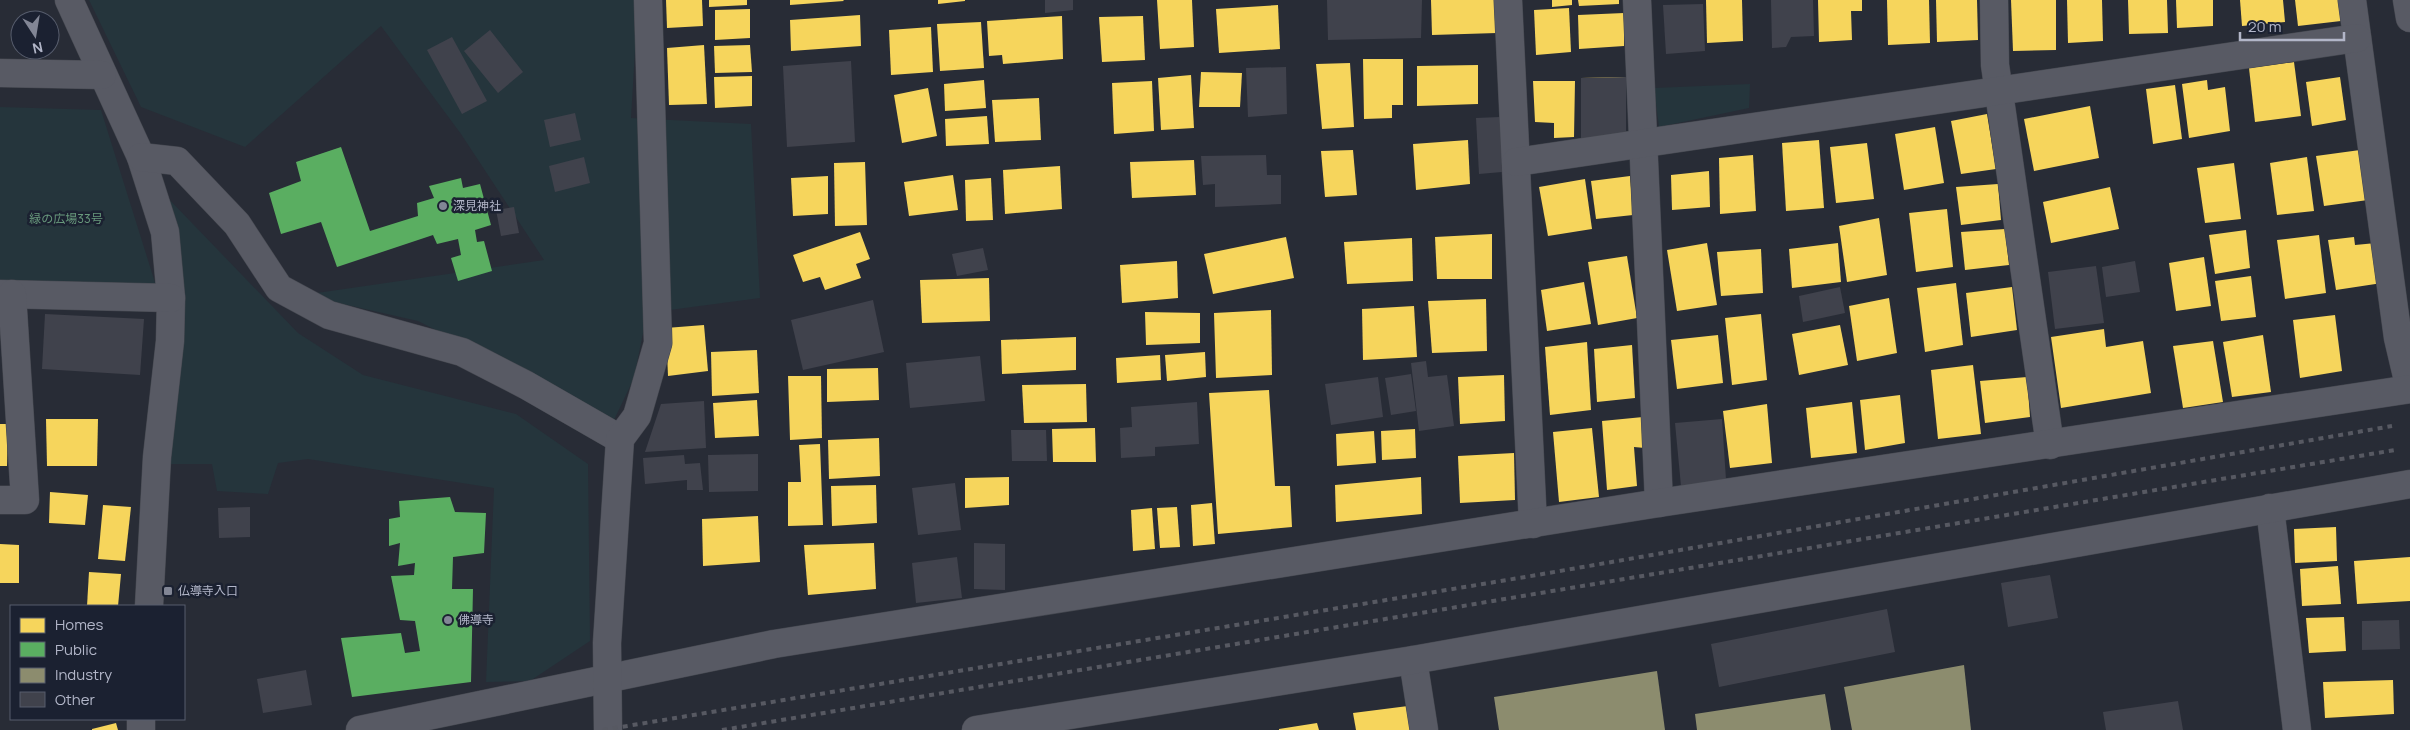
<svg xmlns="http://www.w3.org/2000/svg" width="2410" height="730" font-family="Manrope,'Noto Sans JP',sans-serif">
<rect width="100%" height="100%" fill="#282c36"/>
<g fill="#25353c">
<polygon points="89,0 638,0 631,118 751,124 760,298 647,313 634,378 614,420 418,321 303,295 544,260 461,134 381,26 245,147 141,107"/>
<polygon points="1750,84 1749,108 1659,127 1654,88"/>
<polygon points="0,107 101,110 157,289 0,284"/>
<polygon points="163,193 298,333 363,375 516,414 588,464 590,641 530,681 486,682 494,488 308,459 278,463 268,494 217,491 212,464 168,464"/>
</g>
<g fill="#f6d55c">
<polygon points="666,0 702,0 703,26 667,28"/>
<polygon points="709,0 747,0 747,5 709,7"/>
<polygon points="790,0 843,0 844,1 790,5"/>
<polygon points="938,0 965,0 965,1 938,4"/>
<polygon points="1157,0 1192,0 1194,47 1160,49"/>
<polygon points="1431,0 1497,0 1497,33 1432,35"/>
<polygon points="1552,0 1572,0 1572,5 1552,7"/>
<polygon points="1578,0 1619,0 1619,4 1579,6"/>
<polygon points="1706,0 1742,0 1743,41 1707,43"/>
<polygon points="1818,0 1862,0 1862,11 1851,11 1852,40 1819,42"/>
<polygon points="1887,0 1929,0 1930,43 1888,45"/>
<polygon points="1936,0 1977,0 1978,40 1937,42"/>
<polygon points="2011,0 2056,0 2056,50 2013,51"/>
<polygon points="2067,0 2102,0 2103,41 2068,43"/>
<polygon points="2128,0 2167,0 2168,33 2129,34"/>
<polygon points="2176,0 2213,0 2213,26 2177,28"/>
<polygon points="2240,0 2283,0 2285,22 2242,26"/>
<polygon points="2295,0 2339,0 2341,21 2298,26"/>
<polygon points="1278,5 1280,49 1219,53 1216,9"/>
<polygon points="1569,8 1571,52 1536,55 1534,10"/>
<polygon points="750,9 750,38 715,40 715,10"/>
<polygon points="1624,13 1624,46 1579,49 1578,15"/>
<polygon points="860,15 861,46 791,51 790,20"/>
<polygon points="1062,16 1063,59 1003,64 1002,55 989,56 987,21"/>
<polygon points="1143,16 1145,60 1102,62 1099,17"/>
<polygon points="981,22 984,68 940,71 937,24"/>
<polygon points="931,27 933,72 891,75 889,30"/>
<polygon points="704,45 707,104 669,105 667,48"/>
<polygon points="750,45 752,72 715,73 714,46"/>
<polygon points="1363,59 1403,59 1403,105 1392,105 1392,118 1364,119"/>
<polygon points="2294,62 2301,116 2255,122 2249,68"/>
<polygon points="1350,63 1354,127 1322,129 1316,64"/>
<polygon points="1478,65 1478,104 1417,106 1417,66"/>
<polygon points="1201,72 1242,73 1240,107 1199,107"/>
<polygon points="1191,75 1194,128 1161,130 1158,78"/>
<polygon points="752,76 752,106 715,108 714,77"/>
<polygon points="1626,77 1626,139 1581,140 1581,78"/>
<polygon points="2340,77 2346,120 2312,126 2306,82"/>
<polygon points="984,80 986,108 945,111 944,84"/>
<polygon points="2207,80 2208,90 2225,87 2230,131 2189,138 2182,84"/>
<polygon points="1152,81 1154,131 1114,134 1112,83"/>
<polygon points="1533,81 1575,81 1574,137 1554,138 1554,123 1535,122"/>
<polygon points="2175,85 2182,139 2153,144 2146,89"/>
<polygon points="928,88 937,136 902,143 894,95"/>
<polygon points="1039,98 1041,140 995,142 992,100"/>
<polygon points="2090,106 2099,158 2034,171 2024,119"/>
<polygon points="1987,114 1996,169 1961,174 1951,121"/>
<polygon points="987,116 989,144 946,146 945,119"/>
<polygon points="1935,127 1944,183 1904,190 1895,134"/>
<polygon points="1468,140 1470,184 1416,190 1413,144"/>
<polygon points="1819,140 1824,208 1786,211 1782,143"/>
<polygon points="1867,143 1874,199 1836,203 1830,147"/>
<polygon points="1353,150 1357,195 1325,197 1321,151"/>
<polygon points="2360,150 2368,200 2324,206 2316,156"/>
<polygon points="1753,155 1756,211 1720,214 1719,158"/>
<polygon points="2307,157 2314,211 2277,215 2270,163"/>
<polygon points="1194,160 1196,195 1132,198 1130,162"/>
<polygon points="865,162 867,225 835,226 834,163"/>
<polygon points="2234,163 2241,219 2205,223 2197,168"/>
<polygon points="1060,166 1062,209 1005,214 1003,170"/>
<polygon points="1709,171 1710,207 1672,210 1671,175"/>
<polygon points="953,175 958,210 909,216 904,182"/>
<polygon points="828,176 828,214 793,216 791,178"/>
<polygon points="1630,176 1633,215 1596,219 1591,181"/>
<polygon points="991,178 993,220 966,221 965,180"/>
<polygon points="1585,179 1592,229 1548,236 1539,187"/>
<polygon points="1998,184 2001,220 1961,225 1956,187"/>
<polygon points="2110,187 2119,229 2051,243 2043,202"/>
<polygon points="1947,209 1953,267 1916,272 1909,213"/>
<polygon points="1879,218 1887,275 1847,282 1839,226"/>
<polygon points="2005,229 2009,265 1965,270 1961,232"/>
<polygon points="2246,230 2250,268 2215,274 2209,235"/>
<polygon points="860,232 870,259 856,264 861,278 825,290 820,277 803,282 793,255"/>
<polygon points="1492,234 1492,279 1437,279 1435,237"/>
<polygon points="2319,235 2326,293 2285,299 2277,240"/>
<polygon points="1286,237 1294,278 1213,294 1204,254"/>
<polygon points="2354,237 2355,245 2376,243 2382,283 2336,290 2328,240"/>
<polygon points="1412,238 1413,281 1347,284 1344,242"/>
<polygon points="1707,243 1717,305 1677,311 1667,250"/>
<polygon points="1838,243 1841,282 1792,288 1789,249"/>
<polygon points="1761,249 1763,293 1721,296 1717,252"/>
<polygon points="1627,256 1637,318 1598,325 1588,262"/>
<polygon points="2204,257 2211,306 2176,311 2169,263"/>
<polygon points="1177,261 1178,298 1122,303 1120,265"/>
<polygon points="2251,276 2256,317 2221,321 2215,281"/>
<polygon points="989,278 990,321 922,323 920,280"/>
<polygon points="1584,282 1591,324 1547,331 1541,290"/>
<polygon points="1956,283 1963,345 1925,352 1917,288"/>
<polygon points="2012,287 2017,330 1971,337 1966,293"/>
<polygon points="1889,298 1897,353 1857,361 1849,306"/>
<polygon points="1486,299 1487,351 1432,353 1428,301"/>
<polygon points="1414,306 1417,357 1363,360 1362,309"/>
<polygon points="1271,310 1272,375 1216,378 1214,313"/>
<polygon points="1145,312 1200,313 1200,343 1146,345"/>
<polygon points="1761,314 1767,380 1732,385 1725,318"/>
<polygon points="2335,315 2342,371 2300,378 2293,320"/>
<polygon points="704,325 708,371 668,376 666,328"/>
<polygon points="1840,325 1848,365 1799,375 1792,334"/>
<polygon points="2104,329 2106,347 2143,341 2151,393 2061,408 2051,337"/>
<polygon points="1718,335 1723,383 1677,389 1671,340"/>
<polygon points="2263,335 2271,392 2232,397 2223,342"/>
<polygon points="1076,337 1076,370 1002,374 1001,340"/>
<polygon points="2213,341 2223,402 2183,408 2173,346"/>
<polygon points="1587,342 1591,410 1550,415 1545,347"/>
<polygon points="1632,345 1635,398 1597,402 1594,349"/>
<polygon points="757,350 759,393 712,396 711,352"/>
<polygon points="1205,352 1206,377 1167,381 1165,355"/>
<polygon points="1160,355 1161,380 1117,383 1116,358"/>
<polygon points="1973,365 1981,434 1938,439 1931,370"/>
<polygon points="878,368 879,400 827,402 827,369"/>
<polygon points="1504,375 1505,421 1460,424 1458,377"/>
<polygon points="788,376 821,376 822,438 790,440"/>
<polygon points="2027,377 2030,417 1985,423 1980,381"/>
<polygon points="1086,384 1087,422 1024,423 1022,385"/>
<polygon points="1269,390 1275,486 1290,486 1292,527 1218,534 1209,393"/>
<polygon points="1900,395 1905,443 1865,450 1860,400"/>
<polygon points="757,400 759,436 715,438 713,403"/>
<polygon points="1852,402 1857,453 1811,458 1806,408"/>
<polygon points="1767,404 1772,463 1730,468 1723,411"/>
<polygon points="1643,417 1645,448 1634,447 1637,486 1607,490 1602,421"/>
<polygon points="46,419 98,419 97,466 47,466"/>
<polygon points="0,424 8,424 7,466 0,466"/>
<polygon points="1095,428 1096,462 1053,462 1052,429"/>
<polygon points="1592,428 1599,497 1559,502 1553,432"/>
<polygon points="1415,429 1416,458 1382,460 1381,431"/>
<polygon points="1374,431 1376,463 1337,466 1336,434"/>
<polygon points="879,438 880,476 829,479 828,440"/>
<polygon points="820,444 823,525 788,526 788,482 801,482 799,445"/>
<polygon points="1514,453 1515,500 1460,503 1458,456"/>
<polygon points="1009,477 1009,505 965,508 965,478"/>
<polygon points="1421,477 1422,514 1336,522 1335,485"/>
<polygon points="876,485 877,523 832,526 831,486"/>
<polygon points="50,492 88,495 85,525 49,523"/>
<polygon points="1212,503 1215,544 1193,546 1191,505"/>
<polygon points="103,505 131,507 125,561 98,559"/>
<polygon points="1177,507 1180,547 1160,548 1157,508"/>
<polygon points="1152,508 1155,549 1133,551 1131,510"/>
<polygon points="758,516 760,562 703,566 702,519"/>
<polygon points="2336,527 2337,561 2295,563 2294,529"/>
<polygon points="874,543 876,589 808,595 804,545"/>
<polygon points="0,544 19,545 19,583 0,583"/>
<polygon points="2410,557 2410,601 2357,604 2354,561"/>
<polygon points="2338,566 2341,604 2302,606 2300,569"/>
<polygon points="89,572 121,574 118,606 87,606"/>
<polygon points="2344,617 2346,651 2309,653 2306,618"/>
<polygon points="2393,680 2394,714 2325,718 2323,682"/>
<polygon points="1408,706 1411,730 1356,730 1353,713"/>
<polygon points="116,723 118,730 92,730 92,729"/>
<polygon points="1317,723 1319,730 1279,730 1279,729"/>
</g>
<g fill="#5aae61">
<polygon points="341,147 370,231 418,216 417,203 434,198 429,186 461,178 463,188 480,184 491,225 475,230 477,242 484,241 492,271 458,281 451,258 461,255 458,239 437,244 433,235 337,267 321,222 281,234 269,193 301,181 296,162"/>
<polygon points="450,497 455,512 486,513 484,553 453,557 452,589 473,589 471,682 352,697 341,638 401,633 405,653 420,651 415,621 400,620 391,576 414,575 415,563 398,566 400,543 389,546 389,519 400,517 399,501"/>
</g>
<g fill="#8c8c6e">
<polygon points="1964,665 1971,730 1852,730 1844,687"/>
<polygon points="1657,671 1665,730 1499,730 1494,697"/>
<polygon points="1825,694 1831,730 1697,730 1695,714"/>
</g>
<g fill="#40424c">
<polygon points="1045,0 1073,0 1073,10 1045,13"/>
<polygon points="1327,0 1422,0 1421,38 1328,40"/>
<polygon points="1771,0 1813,0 1814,36 1791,37 1786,47 1772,48"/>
<polygon points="1703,4 1705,51 1666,54 1663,5"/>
<polygon points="490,30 523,72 498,93 464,51"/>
<polygon points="452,37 487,101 462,114 427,50"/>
<polygon points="851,61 855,142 787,147 783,66"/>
<polygon points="1286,67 1287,114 1248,117 1246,68"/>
<polygon points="1626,77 1626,139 1581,140 1581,78"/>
<polygon points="575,113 581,140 550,147 544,120"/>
<polygon points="1500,117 1502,172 1479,174 1476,118"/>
<polygon points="1266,155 1267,175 1281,175 1281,204 1215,207 1215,184 1203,185 1201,156"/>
<polygon points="584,157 590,183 555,192 549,166"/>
<polygon points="514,207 519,233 501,236 496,210"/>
<polygon points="983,248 988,270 957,276 952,254"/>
<polygon points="2135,261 2140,292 2106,297 2102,267"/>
<polygon points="2096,266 2104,323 2055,329 2048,272"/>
<polygon points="1840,287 1845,313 1803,322 1799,296"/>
<polygon points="873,300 884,352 803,370 791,320"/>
<polygon points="45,314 144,319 140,375 42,369"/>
<polygon points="980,356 985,401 910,408 906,363"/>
<polygon points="1426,361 1428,377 1447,375 1454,426 1419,431 1411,363"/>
<polygon points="1411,374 1416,411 1391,415 1385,378"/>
<polygon points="1378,377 1383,417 1331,425 1325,384"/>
<polygon points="704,401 706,448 645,452 661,404"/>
<polygon points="1197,402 1199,444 1155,447 1155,456 1121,458 1120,428 1132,427 1131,407"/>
<polygon points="1722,419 1726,480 1681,486 1675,423"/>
<polygon points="1011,430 1046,430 1047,461 1012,461"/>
<polygon points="758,454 758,491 709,492 708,455"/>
<polygon points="684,455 685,464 700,463 703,490 687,490 687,480 645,484 643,458"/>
<polygon points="955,483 961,530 918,535 912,488"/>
<polygon points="250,507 250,537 219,538 218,508"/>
<polygon points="974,543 1005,544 1005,590 974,589"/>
<polygon points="957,557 962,598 916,603 912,563"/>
<polygon points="2050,575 2058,618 2008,627 2001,583"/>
<polygon points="1887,609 1895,652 1719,687 1711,644"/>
<polygon points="2399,620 2400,649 2362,650 2362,621"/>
<polygon points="306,670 312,705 263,713 257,679"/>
<polygon points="2178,701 2183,730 2106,730 2103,712"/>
</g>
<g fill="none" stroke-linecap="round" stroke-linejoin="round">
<defs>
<g id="minor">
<polyline points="69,0 141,157 165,232 171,298 170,341 157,457 149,606"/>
<polyline points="1508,0 1533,524"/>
<polyline points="1637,0 1659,503"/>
<polyline points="1994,0 1995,65 2050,445"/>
<polyline points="2352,0 2398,338 2410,389"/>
<polyline points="2407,0 2410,18"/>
<polyline points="0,73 102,75"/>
<polyline points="141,157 177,161 237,224 279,288 329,315 462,352 526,385 620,439"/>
<polyline points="1516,162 2357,38"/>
<polyline points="0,294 171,298"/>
<polyline points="0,500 25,500 12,294"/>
<polyline points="2270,508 2297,730"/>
<polyline points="1413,660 1424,730"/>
<polyline points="141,730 141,719"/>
<polyline points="360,730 774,644 1659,503 2410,389"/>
<polyline points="608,730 607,643 620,439 637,416 658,343 648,0"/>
<polyline points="976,730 1413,660 2410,484"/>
</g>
</defs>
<use href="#minor" stroke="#44474f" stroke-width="29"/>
<use href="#minor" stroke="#585a64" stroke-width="28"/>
<g stroke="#575962" stroke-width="4" stroke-dasharray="5 5" stroke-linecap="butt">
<polyline points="603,730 1537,575 2392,426"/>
<polyline points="722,730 2395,450"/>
</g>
</g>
<g fill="#828695" stroke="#1b2131" stroke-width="2">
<circle cx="443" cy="206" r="5"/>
<rect x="163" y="586" width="10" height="10" rx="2.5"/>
<circle cx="448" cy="620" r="5"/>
</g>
<g text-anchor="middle" stroke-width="5" stroke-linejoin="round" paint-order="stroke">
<g font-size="12" fill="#b2b6c8" stroke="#1b2131" text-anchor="start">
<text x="453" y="210">深見神社</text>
<text x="178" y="595">仏導寺入口</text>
<text x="458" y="624">佛導寺</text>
</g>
<g font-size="12" fill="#68997c" stroke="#1b2131">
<text x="66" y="223">緑の広場33号</text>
</g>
</g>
<rect x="10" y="605" width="175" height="115" fill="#1b2131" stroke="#575d6d"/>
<rect x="20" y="618" width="25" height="15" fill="#f6d55c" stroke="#575d6d"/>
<text x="55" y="630" font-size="15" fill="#b2b6c8">Homes</text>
<rect x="20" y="642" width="25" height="15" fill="#5aae61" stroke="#575d6d"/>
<text x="55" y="655" font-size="15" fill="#b2b6c8">Public</text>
<rect x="20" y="668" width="25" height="15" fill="#8c8c6e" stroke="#575d6d"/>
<text x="55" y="680" font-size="15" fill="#b2b6c8">Industry</text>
<rect x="20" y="692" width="25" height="15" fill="#40424c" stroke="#575d6d"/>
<text x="55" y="705" font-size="15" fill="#b2b6c8">Other</text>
<g transform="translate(35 35) rotate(168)"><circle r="24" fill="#1b2131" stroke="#575d6d"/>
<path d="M0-4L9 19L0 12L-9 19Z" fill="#828695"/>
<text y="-8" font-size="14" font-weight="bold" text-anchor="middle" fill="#b2b6c8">N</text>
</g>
<path d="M2240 32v8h104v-8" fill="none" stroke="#b2b6c8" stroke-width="2.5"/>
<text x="2248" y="32" font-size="15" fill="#b2b6c8" stroke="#1b2131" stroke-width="4" paint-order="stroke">20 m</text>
</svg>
